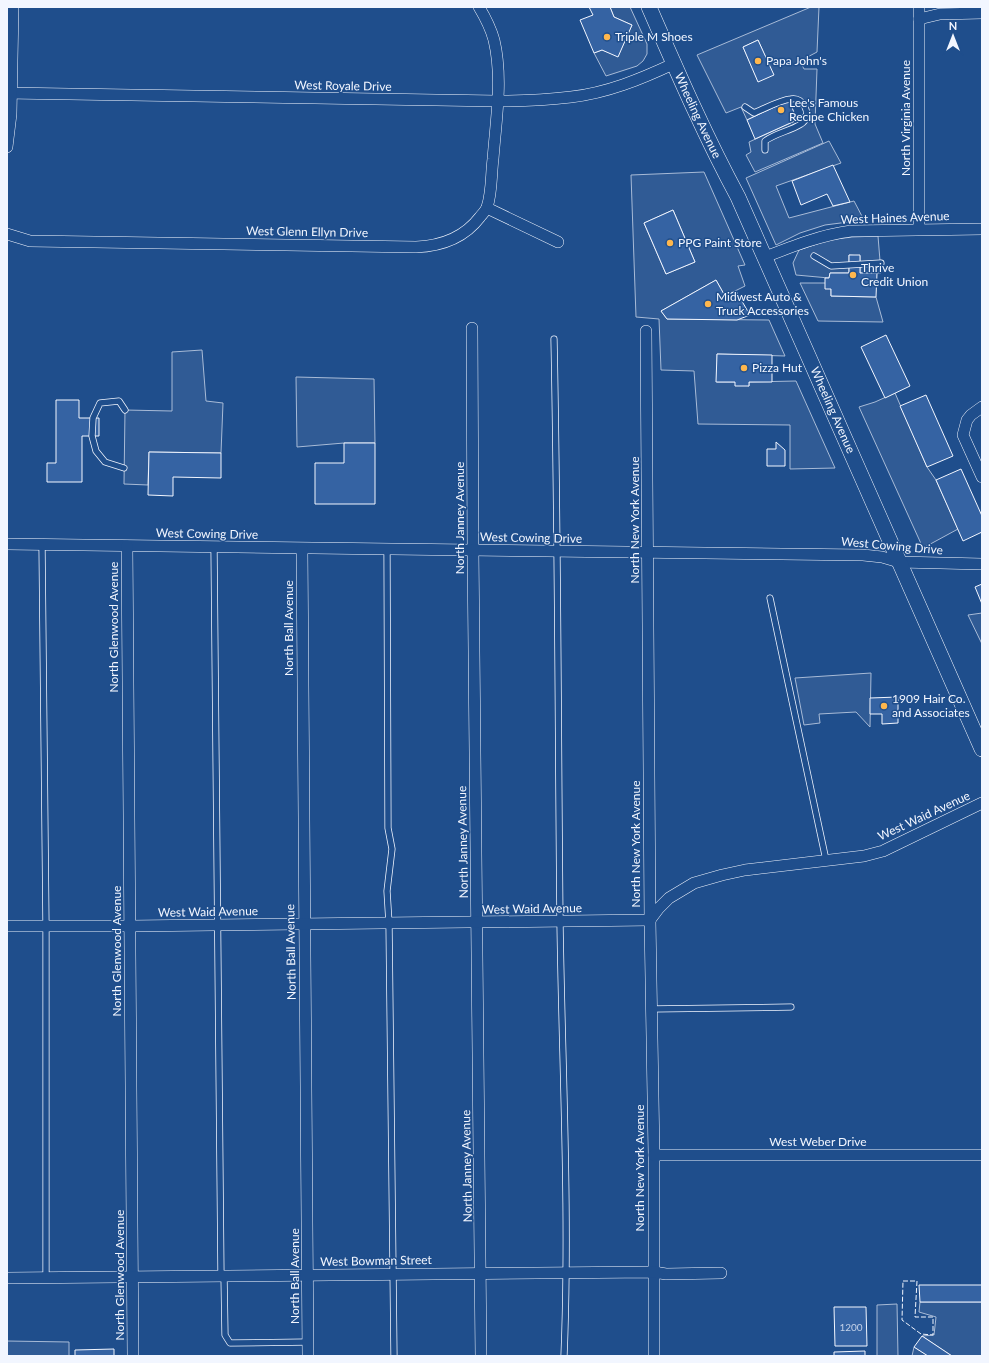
<svg xmlns="http://www.w3.org/2000/svg" width="989" height="1363" font-family="Lato,sans-serif">
<rect width="100%" height="100%" fill="#1f4e8c"/>
<g fill="#305b95" stroke="#a8bbd7" fill-rule="evenodd">
<polygon points="610,7 630,7 647,44 647,54 643,61 637,66 606,76 594,53 602,50 618,56 632,25 614,17"/>
<path d="M811,7H819L817,52L800,61L804,69H817L815,124L823,143L755,172L746,155L751,152L749,142L797,120L804,113L802,105L797,101L789,100L747,120L741,107L726,113L697,55ZM758,40L773,74L758,81L743,47Z"/>
<polygon points="829,141 841,163 776,186 789,218 854,201 864,220 825,225 800,233 776,245 746,178"/>
<path d="M704,172L745,265L738,266L745,286L725,296L716,280L661,311L667,319L769,320L785,356L717,354V382H735L749,386V382L796,381L835,468L790,469V425L698,424L694,371L661,370L659,319L636,317L631,175ZM673,210L695,262L666,274L644,223Z"/>
<polygon points="878,236 881,273 860,273 860,256 849,255 849,273 830,273 829,278 796,275 793,263 799,250 829,240 852,237"/>
<polygon points="800,283 825,283 831,289 831,296 876,297 883,322 818,321"/>
<polygon points="202,350 206,401 223,403 221,453 149,452 148,485 124,484 125,410 172,411 172,352"/>
<polygon points="296,377 374,379 375,443 344,443 297,447"/>
<polygon points="895,393 927,467 936,480 958,529 923,548 859,407 875,402"/>
<polygon points="982,613 982,644 968,615"/>
<polygon points="871,673 870,727 856,712 819,714 820,723 804,725 795,678"/>
<polygon points="920,1302 982,1302 982,1356 952,1356 922,1336 934,1335 936,1317 919,1312"/>
<polygon points="897,1304 898,1356 877,1356 877,1305"/>
<polygon points="7,1341 69,1342 69,1356 7,1356"/>
<polygon points="914,1347 928,1356 912,1356"/>
</g>
<g fill="#3563a3" stroke="#f2f6ff">
<polygon points="589,7 610,7 614,17 632,25 618,57 602,50 594,53 580,20 593,15"/>
<polygon points="758,40 774,75 758,82 743,47"/>
<polygon points="789,100 797,120 755,139 747,120"/>
<polygon points="833,165 850,202 833,206 827,194 801,205 792,181"/>
<polygon points="673,210 695,262 666,274 644,223"/>
<polygon points="849,255 860,255 860,273 877,273 876,297 831,296 831,289 825,289 825,278 829,278 830,273 849,273"/>
<polygon points="716,280 725,296 736,291 750,315 737,320 667,319 661,311"/>
<polygon points="886,335 910,386 885,398 861,347"/>
<polygon points="717,354 772,355 772,382 749,382 749,386 735,386 735,382 716,382"/>
<polygon points="926,395 953,456 927,467 900,406"/>
<polygon points="56,400 79,400 79,418 99,418 99,436 82,436 82,482 47,482 47,463 56,463"/>
<polygon points="776,442 785,450 785,466 767,466 767,449 776,449"/>
<polygon points="344,443 375,443 375,504 315,504 315,463 344,463"/>
<polygon points="149,452 221,453 221,478 173,477 173,496 148,495"/>
<polygon points="961,469 982,516 982,532 963,541 936,480"/>
<polygon points="982,584 982,604 975,587"/>
<polygon points="898,697 898,723 882,724 882,714 870,714 870,698"/>
<polygon points="919,1285 982,1285 982,1302 920,1302"/>
<polygon points="834,1307 866,1307 867,1346 835,1346"/>
<polygon points="922,1336 952,1356 928,1356 914,1347"/>
<polygon points="114,1349 114,1356 75,1356 75,1350"/>
<polygon points="865,1351 865,1356 834,1356 834,1352"/>
</g>
<g fill="none" stroke-linecap="round" stroke-linejoin="round">
<defs>
<g id="lane">
<path d="M745,107L754,113L756,112C766,108 780,100 791,99C804,96 813,117 801,124C790,131 776,133 765,141V150"/>
<polyline points="814,256 831,266 881,263"/>
<path d="M554,339C558,533 558,727 560,922C562,1066 570,1211 564,1356"/>
<polyline points="124,468 105,462 96,451 92,436 93,418 100,403 119,401 125,410"/>
<polyline points="42,545 46,926 46,1277"/>
<polyline points="214,547 221,1276"/>
<polyline points="387,549 388,828 392,849 387,891 389,923 394,1356"/>
<polyline points="770,598 826,860"/>
<polyline points="651,1009 791,1007"/>
<polyline points="224,1276 225,1335 230,1343 308,1342"/>
</g>
<g id="street">
<polyline points="919,7 919,229"/>
<polyline points="919,19 940,14 982,13"/>
<path d="M7,93L497,101C522,101 546,100 571,97C607,93 641,79 673,64"/>
<polyline points="7,147 11,114 13,7"/>
<polyline points="487,208 558,242"/>
<path d="M7,234L30,241L416,247C442,246 464,238 480,217C482,214 486,211 487,207C492,193 491,174 493,159C496,120 503,78 494,40C491,29 485,17 479,7"/>
<path d="M765,257C793,246 821,235 851,231L982,229"/>
<polyline points="472,328 473,550 481,1356"/>
<polyline points="646,331 650,920 654,1155 654,1356"/>
<polyline points="982,407 971,415 967,420 963,435 982,477"/>
<polyline points="7,544 863,555 882,557 899,562 982,564"/>
<polyline points="127,546 133,1356"/>
<polyline points="302,549 308,1356"/>
<polyline points="7,926 130,926 650,920 659,908 669,898 694,883 722,875 745,870 864,856 883,851 982,803"/>
<polyline points="654,1155 982,1155"/>
<polyline points="7,1278 654,1272 666,1274 721,1273"/>
</g>
<g id="secondary">
<path id="s1" d="M649,7C677,71 705,136 738,197C820,381 901,565 982,749"/>
</g>
</defs>
<use href="#lane" stroke="#f2f6ff" stroke-width="7"/>
<use href="#street" stroke="#f2f6ff" stroke-width="12"/>
<use href="#secondary" stroke="#f2f6ff" stroke-width="16"/>
<use href="#lane" stroke="#1f4e8c" stroke-width="5.5"/>
<use href="#street" stroke="#1f4e8c" stroke-width="11"/>
<use href="#secondary" stroke="#1f4e8c" stroke-width="15"/>
<polygon stroke="#f2f6ff" stroke-width="1" stroke-dasharray="5 2" stroke-linecap="butt" points="903,1281 917,1281 915,1317 933,1317 933,1335 921,1334 902,1320"/>
</g>
<g fill="#ffb74d" stroke="#1f4e8c" stroke-width="1.5">
<circle cx="607" cy="37" r="4"/>
<circle cx="758" cy="61" r="4"/>
<circle cx="781" cy="110" r="4"/>
<circle cx="670" cy="243" r="4"/>
<circle cx="853" cy="275" r="4"/>
<circle cx="708" cy="304" r="4"/>
<circle cx="744" cy="368" r="4"/>
<circle cx="884" cy="706" r="4"/>
</g>
<g text-anchor="middle" stroke-width="3" stroke-linejoin="round" paint-order="stroke">
<g font-size="10" fill="#c3d1e8">
<text x="851" y="1331">1200</text>
</g>
<g font-size="12" fill="#f2f6ff" stroke="#1f4e8c" text-anchor="start">
<text x="615" y="41">Triple M Shoes</text>
<text x="766" y="65">Papa John's</text>
<text x="789" y="107">Lee's Famous<tspan x="789" dy="14">Recipe Chicken</tspan></text>
<text x="678" y="247">PPG Paint Store</text>
<text x="861" y="272">Thrive<tspan x="861" dy="14">Credit Union</tspan></text>
<text x="716" y="301">Midwest Auto &amp;<tspan x="716" dy="14">Truck Accessories</tspan></text>
<text x="752" y="372">Pizza Hut</text>
<text x="892" y="703">1909 Hair Co.<tspan x="892" dy="14">and Associates</tspan></text>
</g>
<g font-size="12" fill="#f2f6ff" stroke="#1f4e8c">
<text transform="translate(343 86) rotate(1)" y="4">West Royale Drive</text>
<text dy="4" stroke="none"><textPath href="#s1" startOffset="119">Wheeling Avenue</textPath></text>
<text transform="translate(906 118) rotate(-90)" y="4">North Virginia Avenue</text>
<text transform="translate(895 218) rotate(-2)" y="4">West Haines Avenue</text>
<text transform="translate(307 232) rotate(1)" y="4">West Glenn Ellyn Drive</text>
<text dy="4" stroke="none"><textPath href="#s1" startOffset="443">Wheeling Avenue</textPath></text>
<text transform="translate(460 518) rotate(-90)" y="4">North Janney Avenue</text>
<text transform="translate(635 520) rotate(-90)" y="4">North New York Avenue</text>
<text transform="translate(207 534) rotate(1)" y="4">West Cowing Drive</text>
<text transform="translate(531 538) rotate(1)" y="4">West Cowing Drive</text>
<text transform="translate(892 546) rotate(5)" y="4">West Cowing Drive</text>
<text transform="translate(114 627) rotate(-90)" y="4">North Glenwood Avenue</text>
<text transform="translate(289 628) rotate(-90)" y="4">North Ball Avenue</text>
<text transform="translate(924 816) rotate(-25)" y="4">West Waid Avenue</text>
<text transform="translate(463 842) rotate(-91)" y="4">North Janney Avenue</text>
<text transform="translate(636 844) rotate(-90)" y="4">North New York Avenue</text>
<text transform="translate(532 909) rotate(-1)" y="4">West Waid Avenue</text>
<text transform="translate(208 912) rotate(-1)" y="4">West Waid Avenue</text>
<text transform="translate(117 951) rotate(-90)" y="4">North Glenwood Avenue</text>
<text transform="translate(291 952) rotate(-91)" y="4">North Ball Avenue</text>
<text x="818" y="1146">West Weber Drive</text>
<text transform="translate(467 1166) rotate(-91)" y="4">North Janney Avenue</text>
<text transform="translate(640 1168) rotate(-90)" y="4">North New York Avenue</text>
<text transform="translate(376 1261) rotate(-1)" y="4">West Bowman Street</text>
<text transform="translate(120 1275) rotate(-90)" y="4">North Glenwood Avenue</text>
<text transform="translate(295 1276) rotate(-90)" y="4">North Ball Avenue</text>
</g>
</g>
<rect width="989" height="1363" fill="none" stroke="#f2f6ff" stroke-width="16"/>
<g transform="translate(953 36)" stroke="#1f4e8c" stroke-width="3" paint-order="stroke">
<path d="M0-3L7 15L0 10L-7 15Z" fill="#f2f6ff"/>
<text y="-6" font-size="11" font-weight="bold" text-anchor="middle" fill="#f2f6ff">N</text>
</g>
</svg>
